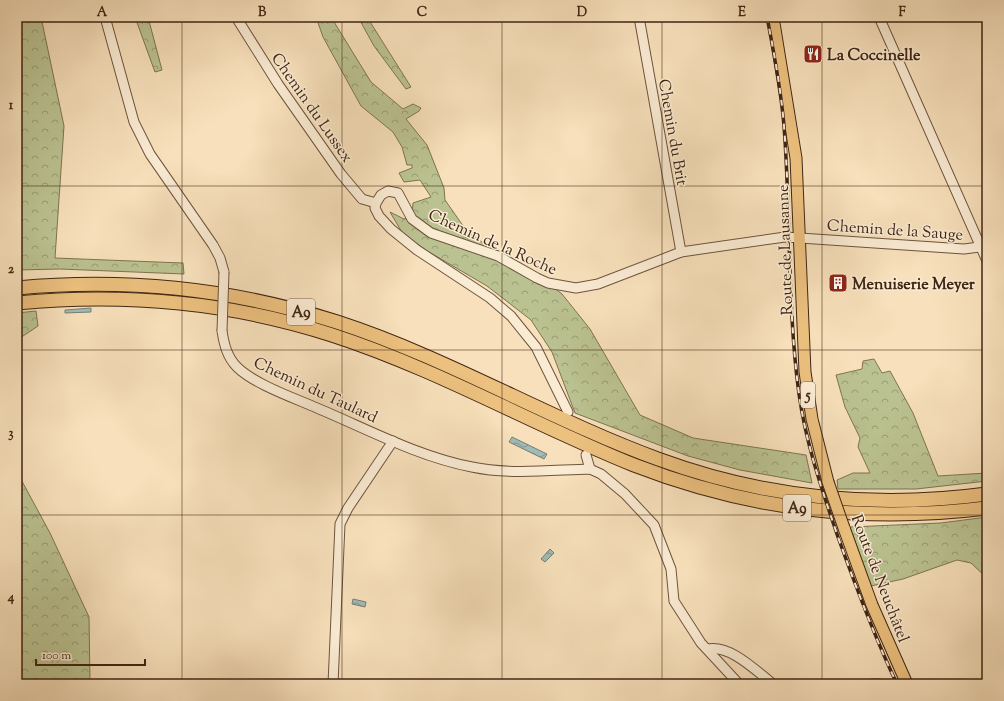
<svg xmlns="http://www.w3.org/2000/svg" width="1004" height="701" font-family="'Sorts Mill Goudy',serif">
<defs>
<pattern id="forest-crowns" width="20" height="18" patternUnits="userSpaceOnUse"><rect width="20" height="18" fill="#bbc291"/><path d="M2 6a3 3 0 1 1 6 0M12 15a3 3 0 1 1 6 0" fill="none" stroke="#999d75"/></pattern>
<pattern id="water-waves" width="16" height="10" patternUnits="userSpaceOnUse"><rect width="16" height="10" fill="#9fbbb7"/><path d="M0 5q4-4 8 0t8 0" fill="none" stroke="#839894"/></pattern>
</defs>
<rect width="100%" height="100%" fill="#f7e0bb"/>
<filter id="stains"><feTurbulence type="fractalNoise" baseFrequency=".005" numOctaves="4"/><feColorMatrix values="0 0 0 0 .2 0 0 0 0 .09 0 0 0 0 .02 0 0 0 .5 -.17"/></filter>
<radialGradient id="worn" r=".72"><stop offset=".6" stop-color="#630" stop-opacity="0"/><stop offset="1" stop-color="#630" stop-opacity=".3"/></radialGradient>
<g fill="url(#forest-crowns)" stroke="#7e7452">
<polygon points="17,17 41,17 64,126 55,258 183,263 184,274 60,269 17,270"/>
<polygon points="135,17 148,17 162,70 155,72"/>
<polygon points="316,17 331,17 371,82 403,109 413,104 421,108 419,111 406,119 427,145 444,188 445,200 466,230 487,246 536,274 562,294 590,329 640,415 693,438 806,455 812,483 740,470 688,456 575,413 552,352 531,320 487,286 429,252 403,234 390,212 404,219 412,215 413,203 431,197 420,180 404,182 399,173 412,168 412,165 407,165 402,147 393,132 361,106 323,37"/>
<polygon points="358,17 367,17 411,87 406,89 374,46"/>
<polygon points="36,311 38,326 17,340 17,313"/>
<polygon points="874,359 882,373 890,371 913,413 938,476 987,473 987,481 916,489 838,489 837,480 853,473 870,473 858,447 860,438 845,407 836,375 862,369 863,361"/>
<polygon points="17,472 50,533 89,617 90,684 17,684"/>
<polygon points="987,517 987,578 971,563 957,560 903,579 871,586 850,527 941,523"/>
</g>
<g fill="url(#water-waves)" stroke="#797f75">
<polygon points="91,308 91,312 65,313 65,310"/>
<polygon points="512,437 547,454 544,459 509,442"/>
<polygon points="550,549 554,553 545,562 541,559"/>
<polygon points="353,599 366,602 365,607 352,604"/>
</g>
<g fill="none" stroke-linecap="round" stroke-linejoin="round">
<defs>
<g id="minor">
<polyline points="105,17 134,122 150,154 213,245 220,258 224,272"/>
<polyline points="236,17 278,84 341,174 362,199 376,203"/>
<polyline points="639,17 681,252"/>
<polyline points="879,17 987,261"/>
<path d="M222,331C224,344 227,357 237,367C254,384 294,398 317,408C367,429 419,457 472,467C510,475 552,470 590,469L601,474L625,494L654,525L671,569L674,601L701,643L739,684"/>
<polyline points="568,412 536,347 511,316 490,298 417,250 391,229 379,216 375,208 376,203 381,195 388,191 398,193 412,219 431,233 498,256 537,278 548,283 576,288 598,284 681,252 785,237 964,249 987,246"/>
<polyline points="586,455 590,469"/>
<path d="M708,649C731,645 756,671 773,684"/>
<polyline points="333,684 340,524 348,508 393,441"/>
<polyline points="871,684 880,684"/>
</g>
<g id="major">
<polyline points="773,17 796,158 805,372 812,419 828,482"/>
<polyline points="844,528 872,605 907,684"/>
</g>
<g id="highway">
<path d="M17,288C125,278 234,289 337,322C448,358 549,419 658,459C764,498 875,509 987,494"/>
<path d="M17,303C124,293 230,302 332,335C437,369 532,424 634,465C750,510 864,523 987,508"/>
</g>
</defs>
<use href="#minor" stroke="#6e543d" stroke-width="11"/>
<use href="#major" stroke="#402513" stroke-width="13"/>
<use href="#highway" stroke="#402513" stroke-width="15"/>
<use href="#minor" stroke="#faebd3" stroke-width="9"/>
<use href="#major" stroke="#ecc07e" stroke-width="11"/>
<use href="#highway" stroke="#ecc07e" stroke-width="13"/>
<defs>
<path id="rail" d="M767,17C774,53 781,89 784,126C791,215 787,306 799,394C806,444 822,490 838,537C856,587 874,636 897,684"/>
</defs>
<use href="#rail" stroke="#402513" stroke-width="3.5"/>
<use href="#rail" stroke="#faebd3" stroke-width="2" stroke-dasharray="6" stroke-linecap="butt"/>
<defs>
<polyline id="minor-bridge" points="222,331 224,272"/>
<polyline id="major-bridge" points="828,482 844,528"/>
</defs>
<use href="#minor-bridge" stroke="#6e543d" stroke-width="11" stroke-linecap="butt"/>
<use href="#major-bridge" stroke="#402513" stroke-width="13" stroke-linecap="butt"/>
<use href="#minor-bridge" stroke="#faebd3" stroke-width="9"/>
<use href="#major-bridge" stroke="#ecc07e" stroke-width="11"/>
</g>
<path fill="none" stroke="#402513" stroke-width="1" stroke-opacity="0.55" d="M182,17V684M342,17V684M502,17V684M662,17V684M822,17V684M17,186H987M17,350H987M17,515H987"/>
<defs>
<symbol id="restaurant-square" viewBox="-11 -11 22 22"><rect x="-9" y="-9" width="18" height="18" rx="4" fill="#8f2418" stroke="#faebd3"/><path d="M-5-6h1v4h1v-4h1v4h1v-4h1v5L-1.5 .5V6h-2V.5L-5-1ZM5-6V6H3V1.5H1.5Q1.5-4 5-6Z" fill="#fff"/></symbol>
<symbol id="building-square" viewBox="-11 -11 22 22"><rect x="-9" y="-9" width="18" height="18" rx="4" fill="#8f2418" stroke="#faebd3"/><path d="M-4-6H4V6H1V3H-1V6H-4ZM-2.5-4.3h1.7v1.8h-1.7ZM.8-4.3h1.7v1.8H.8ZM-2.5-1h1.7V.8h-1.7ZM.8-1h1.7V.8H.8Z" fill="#fff"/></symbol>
</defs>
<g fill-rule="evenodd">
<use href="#restaurant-square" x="802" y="43" width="22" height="22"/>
<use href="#building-square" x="827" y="272" width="22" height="22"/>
</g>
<g text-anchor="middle" stroke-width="3" stroke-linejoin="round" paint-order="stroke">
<g fill="#faebd3" stroke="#78604d" stroke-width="1">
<rect x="287" y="299" width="28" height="26" rx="3"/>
<rect x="801" y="382" width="14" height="26" rx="3"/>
<rect x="783" y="495" width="28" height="26" rx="3"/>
</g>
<g font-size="15" font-weight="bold" fill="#402513">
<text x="301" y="317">A9</text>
<text x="808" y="400">5</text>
<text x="797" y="513">A9</text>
</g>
<g font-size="16" font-weight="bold" fill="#402513" stroke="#faebd3" text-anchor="start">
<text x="827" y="60">La Coccinelle</text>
<text x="852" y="289">Menuiserie Meyer</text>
</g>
<g font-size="16" fill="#402513" stroke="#faebd3">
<text transform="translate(313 107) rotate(55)" y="6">Chemin du Lussex</text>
<text transform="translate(674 132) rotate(80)" y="6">Chemin du Brit</text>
<text transform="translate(895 229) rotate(4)" y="6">Chemin de la Sauge</text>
<text transform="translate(493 241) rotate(24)" y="6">Chemin de la Roche</text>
<text transform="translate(784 250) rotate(-92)" y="6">Route de Lausanne</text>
<text transform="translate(316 389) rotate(25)" y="6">Chemin du Taulard</text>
<text transform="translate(881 578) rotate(69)" y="6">Route de Neuchâtel</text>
</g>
</g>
<rect width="1004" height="701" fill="none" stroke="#f7e0bb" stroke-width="44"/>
<path d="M36 659v6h109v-6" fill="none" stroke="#402513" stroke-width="2"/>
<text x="42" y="659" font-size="12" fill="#402513" stroke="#faebd3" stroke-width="3" paint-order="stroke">100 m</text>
<rect x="22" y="22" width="960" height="657" fill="none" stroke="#402513" stroke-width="1.5"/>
<g font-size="13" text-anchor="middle" font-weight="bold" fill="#402513">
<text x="102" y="16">A</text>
<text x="262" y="16">B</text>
<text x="422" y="16">C</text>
<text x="582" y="16">D</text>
<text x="742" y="16">E</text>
<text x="902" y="16">F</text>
<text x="11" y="109">1</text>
<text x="11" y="273">2</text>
<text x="11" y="437">3</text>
<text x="11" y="601">4</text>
</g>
<rect width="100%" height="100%" filter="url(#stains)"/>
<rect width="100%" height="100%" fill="url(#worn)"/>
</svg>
